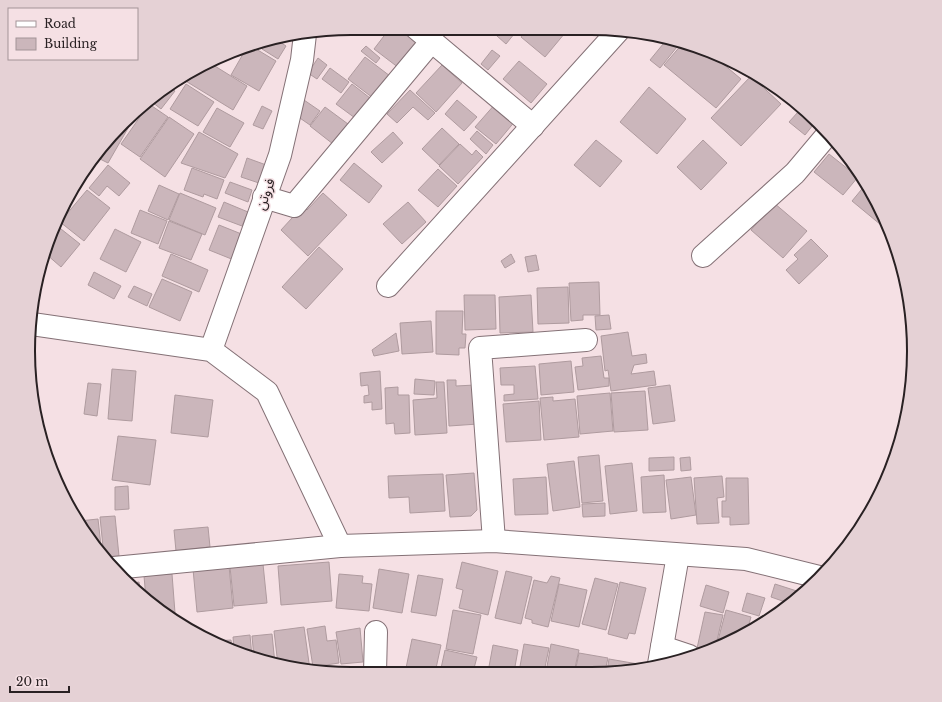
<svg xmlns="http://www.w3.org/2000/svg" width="942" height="702" font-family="'Libre Baskerville','Noto Sans Arabic',serif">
<rect width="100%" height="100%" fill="#f5e0e4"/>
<g fill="#cbb6bb" stroke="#af9b9f">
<polygon points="382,28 403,28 420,42 399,68 374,49 387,32"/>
<polygon points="488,28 519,28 506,44"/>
<polygon points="528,28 561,29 565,33 545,57 521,37"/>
<polygon points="274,38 286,46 278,59 262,49 268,39"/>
<polygon points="668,38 681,42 660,68 650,60"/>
<polygon points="683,43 716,58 741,79 716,108 664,65"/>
<polygon points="251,46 276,61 259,91 231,75 247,47"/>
<polygon points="366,46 380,58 376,63 361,51"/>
<polygon points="492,50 500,56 488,70 481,64"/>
<polygon points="365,57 390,76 373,98 348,79"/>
<polygon points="318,58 327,65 317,79 308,73"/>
<polygon points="519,61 547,84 531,103 503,79"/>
<polygon points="210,63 247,86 233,110 184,80 190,71"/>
<polygon points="442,65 462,83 436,112 416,93"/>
<polygon points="330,68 349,82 341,93 322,79"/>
<polygon points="751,76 781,104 741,146 711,118"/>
<polygon points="186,84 214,102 198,126 170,109"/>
<polygon points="352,84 370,98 355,118 336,104"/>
<polygon points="170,87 175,91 161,109 152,102"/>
<polygon points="649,87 686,119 657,154 620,122"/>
<polygon points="410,90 435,113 428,120 413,107 397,123 387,114"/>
<polygon points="304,100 320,111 310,125 294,114"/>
<polygon points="457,100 477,117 464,131 445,114"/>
<polygon points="496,103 516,120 496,144 475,127"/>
<polygon points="149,104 168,117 140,157 121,144"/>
<polygon points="262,106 272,111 263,129 253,125"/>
<polygon points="325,107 348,124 333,144 310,126"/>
<polygon points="217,108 244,123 230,147 203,132"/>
<polygon points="798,112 813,125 805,135 789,122"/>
<polygon points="135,116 108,163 100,159 115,132"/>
<polygon points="169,117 194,134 165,177 140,159"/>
<polygon points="442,128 459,144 439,165 422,149"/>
<polygon points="477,131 493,145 486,154 470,139"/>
<polygon points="199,132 238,154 225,178 181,163"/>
<polygon points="393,132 403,143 382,163 371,152"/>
<polygon points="596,140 622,161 600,187 574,165"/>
<polygon points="703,140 727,163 701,190 677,167"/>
<polygon points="460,144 472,155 476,150 483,157 458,184 439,166"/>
<polygon points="829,154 858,177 843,195 814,172"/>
<polygon points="247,158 269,166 262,184 241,177"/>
<polygon points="354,163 382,186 369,203 340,180"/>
<polygon points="108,165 130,183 119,196 107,186 99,196 89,188"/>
<polygon points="192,168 224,180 217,199 204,194 203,197 184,190"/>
<polygon points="438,169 457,186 438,207 418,190"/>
<polygon points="230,182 252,190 248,202 225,193"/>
<polygon points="866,184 881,208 885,220 881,225 852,201"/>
<polygon points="159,185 179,194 168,220 148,211"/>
<polygon points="87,190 110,208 84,241 60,222"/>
<polygon points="180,193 216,208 205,235 169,220"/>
<polygon points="323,193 347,215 308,256 281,230 303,206 307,210"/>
<polygon points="224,202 248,212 242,226 218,217"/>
<polygon points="408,202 426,222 402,244 383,224"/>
<polygon points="774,203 807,231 783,258 751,230"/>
<polygon points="140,210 167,221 158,244 131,233"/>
<polygon points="169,221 202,234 191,260 159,248"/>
<polygon points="56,225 80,244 61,267 46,254 51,244 49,243"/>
<polygon points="219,225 244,235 234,260 209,250"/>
<polygon points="115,229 141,242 126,272 100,259"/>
<polygon points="811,239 828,256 799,284 786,270 798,259 794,255"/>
<polygon points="319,247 343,269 306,309 282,287"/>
<polygon points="171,254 208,270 199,292 162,276"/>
<polygon points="511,254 515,262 505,268 501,261"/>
<polygon points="536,255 539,270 528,272 525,257"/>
<polygon points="94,272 121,286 114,299 88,285"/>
<polygon points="162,279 192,292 180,321 149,307"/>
<polygon points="599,282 600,315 583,315 583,320 571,321 569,283"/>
<polygon points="134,286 152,294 147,306 128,297"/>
<polygon points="568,287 569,323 538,324 537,288"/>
<polygon points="464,295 495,295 496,329 465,330"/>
<polygon points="531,295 533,332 500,333 499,297"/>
<polygon points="436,311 463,311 462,334 466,334 465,348 459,348 459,355 436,354"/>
<polygon points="609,315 611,329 596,330 595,316"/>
<polygon points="431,321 433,352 402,354 400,323"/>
<polygon points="628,332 632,356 646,354 647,363 634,365 631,374 654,371 656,385 611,391 608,370 605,371 601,336"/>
<polygon points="396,333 399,351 374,356 372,350"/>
<polygon points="601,356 604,378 609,378 609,386 578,390 575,367 583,366 582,358"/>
<polygon points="571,361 574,392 541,395 539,364"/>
<polygon points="535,366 538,399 504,401 504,395 514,394 514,385 501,385 500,368"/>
<polygon points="112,369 136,371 132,421 108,419"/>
<polygon points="380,371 382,409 372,410 372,402 364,403 364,396 369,395 368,385 361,386 360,373"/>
<polygon points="415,379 435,381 434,395 414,394"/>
<polygon points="447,380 456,380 456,386 475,385 478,424 449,426"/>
<polygon points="436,382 444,382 447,433 415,435 413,400 437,398"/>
<polygon points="88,383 101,384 97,416 84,414"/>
<polygon points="670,385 675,421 653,424 648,388"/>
<polygon points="398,387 398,395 409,395 410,433 395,434 394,423 386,424 385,388"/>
<polygon points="645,391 648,430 614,432 611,393"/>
<polygon points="610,393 613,431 580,434 577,396"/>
<polygon points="175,395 213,400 208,437 171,433"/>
<polygon points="553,397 553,401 575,399 579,437 544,440 540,398"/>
<polygon points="539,401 541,440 506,442 503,404"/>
<polygon points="118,436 156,440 150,485 112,480"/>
<polygon points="599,455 603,501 582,503 578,457"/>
<polygon points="674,457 674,470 649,471 649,458"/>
<polygon points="690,457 691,470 681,471 680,458"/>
<polygon points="574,461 580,507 553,511 547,464"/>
<polygon points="632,463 637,511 610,514 605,466"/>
<polygon points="474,473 477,510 471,516 450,517 446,475"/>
<polygon points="443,474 445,511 410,513 409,497 389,498 388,476"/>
<polygon points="664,475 666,512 643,513 641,477"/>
<polygon points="722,476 724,497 717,498 719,523 697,524 694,478"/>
<polygon points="546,477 548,514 515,515 513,479"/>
<polygon points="691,477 696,515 671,519 666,480"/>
<polygon points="726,478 748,478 749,524 730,525 730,517 722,517 722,501 726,501"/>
<polygon points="128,486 129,509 115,510 115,487"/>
<polygon points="605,503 605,516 583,517 582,504"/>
<polygon points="115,516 119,556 104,557 100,517"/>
<polygon points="98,519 102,555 95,547 79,521"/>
<polygon points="208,527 210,547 176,551 174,530"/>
<polygon points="329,562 332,601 281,605 278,566"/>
<polygon points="462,562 498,571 488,615 459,608 463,590 456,588"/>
<polygon points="263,564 267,603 234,606 230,567"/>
<polygon points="229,566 233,608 197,612 193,569"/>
<polygon points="379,569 409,574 402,613 373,608"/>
<polygon points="506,571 532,577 521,624 495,618"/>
<polygon points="172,574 175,613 166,614 146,599 144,576"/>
<polygon points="339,574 363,576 362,583 372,584 369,611 336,608"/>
<polygon points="418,575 443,579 436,616 411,612"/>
<polygon points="551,576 560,578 548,627 532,623 532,620 525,618 534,580 547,583"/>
<polygon points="595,578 618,584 606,630 582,624"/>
<polygon points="139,582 141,596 128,584"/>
<polygon points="620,582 646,588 635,634 629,633 627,639 608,634"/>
<polygon points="559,584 587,590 579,627 551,621"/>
<polygon points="775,584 803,593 791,604 771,597"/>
<polygon points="706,585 729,592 723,613 700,606"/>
<polygon points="747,593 765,598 759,616 742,611"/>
<polygon points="453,610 481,615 473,654 446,649"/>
<polygon points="726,610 751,617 747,631 716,648"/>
<polygon points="705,612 723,615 715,649 700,653 696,653"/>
<polygon points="325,626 327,641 336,640 339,663 313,667 307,629"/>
<polygon points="304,627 310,670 278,665 274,631"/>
<polygon points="360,628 363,662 341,664 336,632"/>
<polygon points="272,634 275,664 254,658 252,636"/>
<polygon points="250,635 252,657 234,649 233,637"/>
<polygon points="412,639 441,645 435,673 405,673"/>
<polygon points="231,640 232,648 214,641"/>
<polygon points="524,644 549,648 544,672 519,672"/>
<polygon points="551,644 579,650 574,672 546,672"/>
<polygon points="493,645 518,650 514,672 488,672"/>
<polygon points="445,650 477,657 473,672 440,673"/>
<polygon points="579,653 608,658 605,671 575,672"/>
<polygon points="609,659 638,664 637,670 607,671"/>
<polygon points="346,670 347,673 329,673"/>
</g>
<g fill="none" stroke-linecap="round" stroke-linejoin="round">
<defs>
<g id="street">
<polyline points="416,28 533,126"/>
<polyline points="264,197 294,206 431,42"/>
<polyline points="703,256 795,173 827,135"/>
<polyline points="388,286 619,30"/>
<polyline points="32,324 211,350 267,392 340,546"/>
<polyline points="211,350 280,155 302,60 305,34"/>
<polyline points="494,541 480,348 586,340"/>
<polyline points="114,568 340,546 494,541 746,559 819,577"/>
<polyline points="662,647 689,656"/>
<polyline points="659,664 678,555"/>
<polyline points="375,673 376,632"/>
</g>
</defs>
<use href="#street" stroke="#847176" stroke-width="24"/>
<use href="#street" stroke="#fff" stroke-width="22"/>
</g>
<g text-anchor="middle" stroke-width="3" stroke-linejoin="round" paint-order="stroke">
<g font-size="14" fill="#292123" stroke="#f5e0e4">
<text transform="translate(265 194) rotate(-70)" y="5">فروتن</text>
</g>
</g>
<path d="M0 0H942V702H0ZM351 35H591A316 316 0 0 1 907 351V351A316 316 0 0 1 591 667H351A316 316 0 0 1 35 351V351A316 316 0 0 1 351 35Z" fill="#e5d1d5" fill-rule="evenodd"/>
<path fill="none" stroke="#292123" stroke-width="2" d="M351 35H591A316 316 0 0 1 907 351V351A316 316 0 0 1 591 667H351A316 316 0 0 1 35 351V351A316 316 0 0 1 351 35Z"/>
<rect x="8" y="8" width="130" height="52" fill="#f5e0e4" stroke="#a39497"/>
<rect x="16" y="21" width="20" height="6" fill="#ffffff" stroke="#a39497"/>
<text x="44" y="28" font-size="12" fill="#292123">Road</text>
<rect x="16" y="38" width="20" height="12" fill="#cbb6bb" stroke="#a39497"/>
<text x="44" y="48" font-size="12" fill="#292123">Building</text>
<path d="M10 686v6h59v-6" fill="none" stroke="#292123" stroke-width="2"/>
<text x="16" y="686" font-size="12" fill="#292123" stroke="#f5e0e4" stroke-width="3" paint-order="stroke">20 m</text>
</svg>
